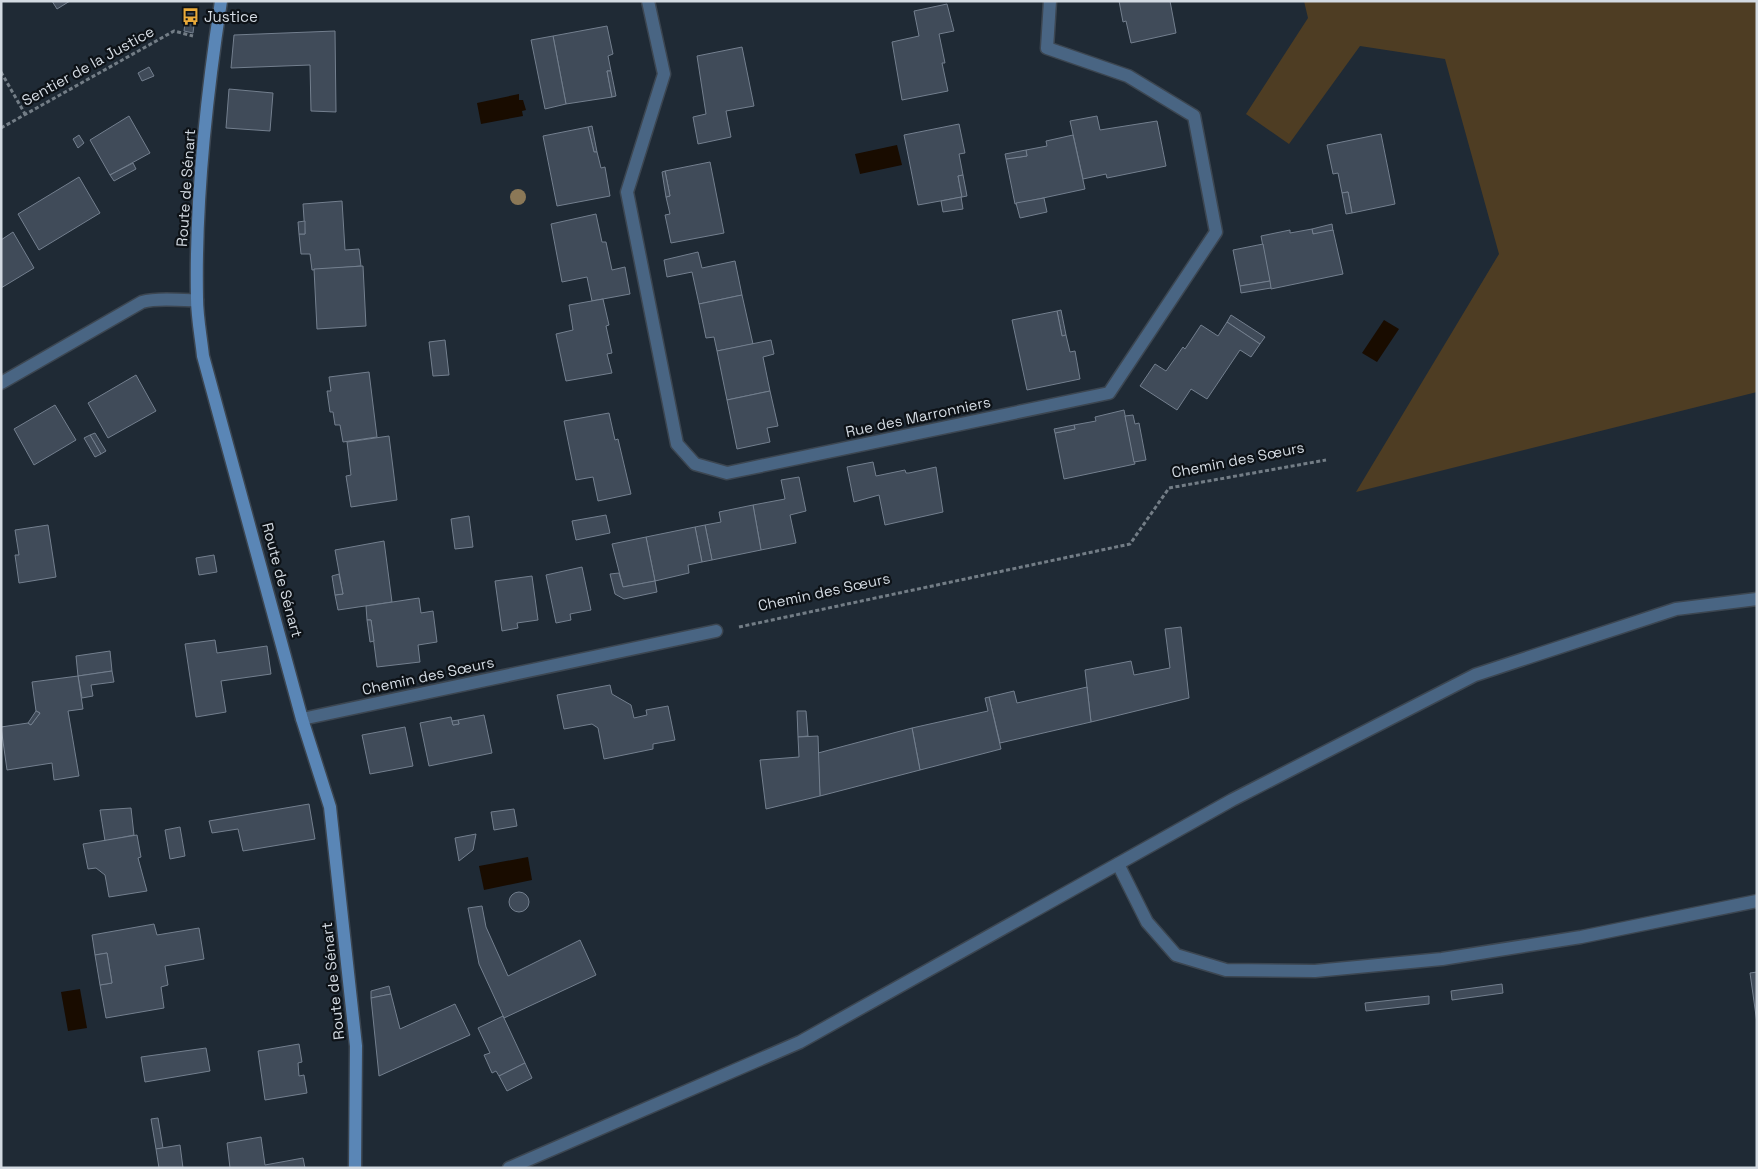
<svg xmlns="http://www.w3.org/2000/svg" width="1758" height="1169" font-family="'Space Grotesk',sans-serif">
<rect width="100%" height="100%" fill="#1f2a35"/>
<polygon fill="#4e3d23" points="1304,1 1757,1 1757,392 1356,492 1499,254 1445,59 1360,46 1289,144 1246,114 1308,18"/>
<g fill="#190c00">
<polygon points="519,94 519,100 523,100 526,110 522,111 523,116 481,124 477,103"/>
<polygon points="897,145 902,165 860,174 855,154"/>
<polygon points="1384,320 1399,329 1377,362 1362,353"/>
<polygon points="528,857 532,880 484,890 479,866"/>
<polygon points="80,989 87,1028 68,1031 61,992"/>
</g>
<g fill="#404b59" stroke="#737f8e">
<polygon points="52,1 70,1 57,9"/>
<polygon points="1119,1 1170,1 1176,33 1131,43 1126,21 1123,22"/>
<polygon points="947,4 954,31 939,34 945,63 942,63 948,91 902,100 892,42 919,36 914,11"/>
<polygon points="187,11 196,12 195,17 185,23"/>
<polygon points="195,17 193,33 184,31 185,23"/>
<polygon points="607,26 613,54 608,56 611,71 607,71 612,97 566,104 553,36"/>
<polygon points="335,31 336,112 311,111 310,65 231,68 234,35"/>
<polygon points="553,36 566,104 545,109 531,40"/>
<polygon points="742,47 754,106 726,111 731,137 698,144 693,117 706,114 697,56"/>
<polygon points="149,67 154,76 142,81 138,73"/>
<polygon points="607,71 611,71 616,96 612,97"/>
<polygon points="229,89 273,93 270,131 226,128"/>
<polygon points="129,116 150,153 110,175 90,140"/>
<polygon points="1097,116 1100,130 1157,121 1166,166 1107,178 1106,174 1083,179 1070,121"/>
<polygon points="959,124 965,153 959,154 963,175 958,176 962,197 918,205 904,135"/>
<polygon points="592,126 597,152 594,152 588,127"/>
<polygon points="588,127 594,152 597,152 601,168 605,167 610,196 557,206 543,136"/>
<polygon points="1381,134 1395,204 1352,213 1348,192 1342,193 1338,173 1333,174 1327,145"/>
<polygon points="79,135 84,143 78,148 73,139"/>
<polygon points="1073,135 1085,189 1015,204 1006,159 1027,156 1026,150 1047,146 1046,141"/>
<polygon points="1026,150 1027,156 1006,159 1005,154"/>
<polygon points="710,162 724,233 671,243 665,215 670,214 666,197 670,196 665,171"/>
<polygon points="133,163 136,169 114,181 110,175"/>
<polygon points="665,171 670,196 666,197 662,172"/>
<polygon points="963,175 967,196 962,197 958,176"/>
<polygon points="79,177 100,213 39,250 18,214"/>
<polygon points="1348,192 1352,213 1346,214 1342,193"/>
<polygon points="961,197 963,209 943,212 941,201"/>
<polygon points="1044,198 1047,212 1020,218 1016,203"/>
<polygon points="342,201 345,250 359,249 361,266 312,270 310,254 301,254 299,234 305,234 303,204"/>
<polygon points="596,214 602,242 606,242 612,270 625,267 630,294 592,301 587,277 562,282 551,224"/>
<polygon points="305,221 305,234 299,234 298,222"/>
<polygon points="1332,224 1333,231 1313,234 1312,229"/>
<polygon points="1312,229 1313,234 1333,230 1343,274 1271,289 1261,236 1290,230 1290,233"/>
<polygon points="13,232 34,268 1,288 1,240"/>
<polygon points="1263,244 1270,281 1240,286 1233,250"/>
<polygon points="698,252 702,268 735,261 742,295 699,304 692,272 667,277 664,260"/>
<polygon points="363,266 366,326 317,329 314,269"/>
<polygon points="1270,281 1271,288 1241,293 1240,286"/>
<polygon points="742,295 753,344 717,351 714,337 706,338 699,304"/>
<polygon points="603,299 609,325 606,326 612,353 607,354 612,373 566,381 556,334 573,330 569,305"/>
<polygon points="1061,310 1066,335 1062,336 1057,311"/>
<polygon points="1057,311 1062,336 1066,335 1070,352 1075,351 1080,379 1027,390 1012,320"/>
<polygon points="1231,315 1265,337 1260,344 1227,322"/>
<polygon points="1227,322 1260,344 1251,357 1240,350 1207,399 1191,389 1177,410 1140,386 1155,364 1166,371 1183,347 1185,349 1201,325 1218,336"/>
<polygon points="445,340 449,375 433,376 429,342"/>
<polygon points="771,340 774,354 763,357 770,391 727,400 717,351"/>
<polygon points="369,372 377,437 343,442 340,425 335,425 333,412 330,412 327,391 331,391 329,377"/>
<polygon points="136,375 156,411 108,438 88,403"/>
<polygon points="770,391 778,426 767,428 770,442 737,449 727,400"/>
<polygon points="55,405 76,440 34,465 14,429"/>
<polygon points="1124,410 1135,464 1064,479 1055,433 1075,429 1074,425 1096,421 1095,417"/>
<polygon points="609,413 615,440 618,439 631,494 598,501 593,477 576,480 564,421"/>
<polygon points="1133,415 1135,424 1139,423 1146,460 1134,462 1125,416"/>
<polygon points="1074,425 1075,429 1055,433 1054,429"/>
<polygon points="95,433 106,451 101,454 90,435"/>
<polygon points="90,435 101,454 95,457 84,438"/>
<polygon points="389,436 397,500 351,507 346,476 351,475 347,442"/>
<polygon points="873,462 876,476 905,470 906,473 909,473 936,467 943,512 885,525 879,495 854,502 847,467"/>
<polygon points="799,477 806,511 790,515 796,543 761,550 753,505 785,499 781,480"/>
<polygon points="753,505 761,550 712,560 705,525 721,522 719,512"/>
<polygon points="606,515 610,533 576,540 572,521"/>
<polygon points="469,516 473,547 455,549 451,519"/>
<polygon points="48,525 56,577 19,583 15,555 19,555 15,530"/>
<polygon points="705,525 712,560 702,562 695,527"/>
<polygon points="695,527 702,562 688,565 689,573 655,581 646,537"/>
<polygon points="646,537 655,581 623,587 612,544"/>
<polygon points="384,541 392,602 338,610 335,595 343,594 335,550"/>
<polygon points="214,555 217,572 199,575 196,558"/>
<polygon points="582,567 591,610 570,614 571,620 556,623 546,575"/>
<polygon points="619,573 623,587 655,581 657,592 624,599 615,594 610,574"/>
<polygon points="339,574 343,594 335,595 332,576"/>
<polygon points="532,576 538,620 517,623 518,628 502,631 495,581"/>
<polygon points="419,598 421,613 433,611 437,642 418,645 420,662 377,667 371,620 367,620 366,606"/>
<polygon points="367,620 371,620 374,641 370,642"/>
<polygon points="1181,627 1189,698 1091,722 1085,670 1131,661 1134,675 1170,668 1165,629"/>
<polygon points="215,640 217,653 267,646 271,674 221,681 226,712 196,717 185,644"/>
<polygon points="110,651 112,671 78,676 76,656"/>
<polygon points="112,671 114,682 91,685 93,696 82,698 78,676"/>
<polygon points="78,676 83,709 68,711 79,776 54,780 52,763 7,770 1,727 28,723 31,725 40,713 36,711 32,682"/>
<polygon points="610,685 612,694 631,705 634,718 647,715 646,710 668,706 675,740 653,744 653,749 604,759 598,728 592,724 564,729 557,695"/>
<polygon points="1087,687 1091,722 1000,743 989,697 1014,691 1017,703"/>
<polygon points="989,697 1001,749 920,770 912,728 988,711 985,698"/>
<polygon points="36,711 40,713 31,725 28,723"/>
<polygon points="797,711 806,711 808,736 798,737"/>
<polygon points="484,715 492,753 429,766 420,723 451,717 453,725 459,724 458,720"/>
<polygon points="458,720 459,724 453,725 452,721"/>
<polygon points="405,727 413,766 370,774 362,735"/>
<polygon points="912,728 920,770 820,796 818,753"/>
<polygon points="818,736 820,796 766,809 760,760 799,757 798,737"/>
<polygon points="309,804 315,839 243,851 238,829 212,833 209,821"/>
<polygon points="131,808 134,835 105,841 100,810"/>
<polygon points="514,809 517,826 494,830 491,812"/>
<polygon points="180,827 185,856 170,859 165,830"/>
<polygon points="476,834 473,850 459,861 455,838"/>
<polygon points="137,835 141,857 138,858 147,891 109,897 105,875 96,868 88,869 83,844"/>
<circle cx="519" cy="902" r="10"/>
<polygon points="482,906 486,927 508,976 580,940 596,975 504,1018 479,964 468,908"/>
<polygon points="154,924 157,935 199,928 204,959 165,966 168,985 161,987 164,1008 106,1018 100,985 112,983 107,953 95,955 92,935"/>
<polygon points="107,953 112,983 100,985 95,955"/>
<polygon points="1757,972 1757,1023 1750,973"/>
<polygon points="1502,984 1503,993 1452,1000 1451,991"/>
<polygon points="389,986 391,994 371,998 371,991"/>
<polygon points="391,994 400,1029 455,1004 470,1035 379,1076 371,998"/>
<polygon points="1429,996 1429,1004 1366,1011 1365,1003"/>
<polygon points="503,1016 525,1063 499,1076 496,1071 492,1073 484,1055 490,1053 478,1028"/>
<polygon points="299,1044 302,1062 298,1063 299,1076 304,1075 307,1093 265,1100 258,1051"/>
<polygon points="206,1048 210,1071 145,1082 141,1057"/>
<polygon points="525,1063 532,1078 507,1091 499,1076"/>
<polygon points="158,1118 163,1148 156,1149 151,1119"/>
<polygon points="261,1137 265,1165 303,1158 305,1168 230,1168 227,1143"/>
<polygon points="180,1145 183,1168 159,1168 156,1149"/>
</g>
<g fill="none" stroke-linecap="round" stroke-linejoin="round">
<defs>
<g id="lane">
<polyline points="1118,864 1147,922 1176,955 1226,970 1315,971 1442,959 1581,937 1757,901"/>
<polyline points="509,1168 800,1042 1232,800 1475,675 1676,609 1757,599"/>
</g>
<g id="street">
<polyline points="648,1 664,74 627,192 677,444 695,464 727,473 1109,393 1216,232 1194,116 1128,76 1047,48 1050,1"/>
<path d="M1,383L142,302C160,297 178,301 197,300"/>
<polyline points="302,719 716,631"/>
</g>
<path id="secondary" d="M221,1C206,99 195,200 197,298C197,317 201,337 203,356L302,719L330,807L356,1046L355,1168"/>
</defs>
<use href="#lane" stroke="#3c4651" stroke-width="15"/>
<use href="#street" stroke="#3c4651" stroke-width="15"/>
<use href="#secondary" stroke="#3c4651" stroke-width="15"/>
<g stroke="#737d86" stroke-width="3" stroke-dasharray="4 2.5" stroke-linecap="butt">
<polyline points="1,72 25,114"/>
<polyline points="1,128 174,31 193,36"/>
<polyline points="739,627 1130,544 1169,488 1326,460"/>
</g>
<use href="#lane" stroke="#496583" stroke-width="12"/>
<use href="#street" stroke="#496583" stroke-width="12"/>
<use href="#secondary" stroke="#5a86b6" stroke-width="12"/>
</g>
<circle fill="#8b7857" cx="518" cy="197" r="8"/>
<defs>
<symbol id="bus-bare" viewBox="-9 -9 18 18"><path d="M-5-6H5V4H4V6H2V4H-2V6H-4V4H-5ZM-3.5-4V0h7V-4ZM-3.5 1.2v1.5H-2V1.2ZM2 1.2v1.5H3.5V1.2Z" fill="#eaaa39" stroke="#0d1217" stroke-width="2.5" paint-order="stroke"/></symbol>
</defs>
<g fill-rule="evenodd">
<use href="#bus-bare" x="178" y="4" width="25" height="25"/>
</g>
<g text-anchor="middle" stroke-width="4.5" stroke-linejoin="round" paint-order="stroke">
<g font-size="15" fill="#d3dae2" stroke="#0d1217" text-anchor="start">
<text x="204" y="22">Justice</text>
</g>
<g font-size="15" fill="#d3dae2" stroke="#0d1217">
<text transform="translate(88 66) rotate(-29)" y="5">Sentier de la Justice</text>
<text transform="translate(186 188) rotate(-86)" y="5">Route de Sénart</text>
<text transform="translate(918 417) rotate(-12)" y="5">Rue des Marronniers</text>
<text transform="translate(1238 460) rotate(-11)" y="5">Chemin des Sœurs</text>
<text transform="translate(282 580) rotate(75)" y="5">Route de Sénart</text>
<text transform="translate(824 592) rotate(-12)" y="5">Chemin des Sœurs</text>
<text transform="translate(428 676) rotate(-12)" y="5">Chemin des Sœurs</text>
<text transform="translate(333 981) rotate(-96)" y="5">Route de Sénart</text>
</g>
</g>
<rect width="1758" height="1169" fill="none" stroke="#d3dae2" stroke-width="5"/>
</svg>
